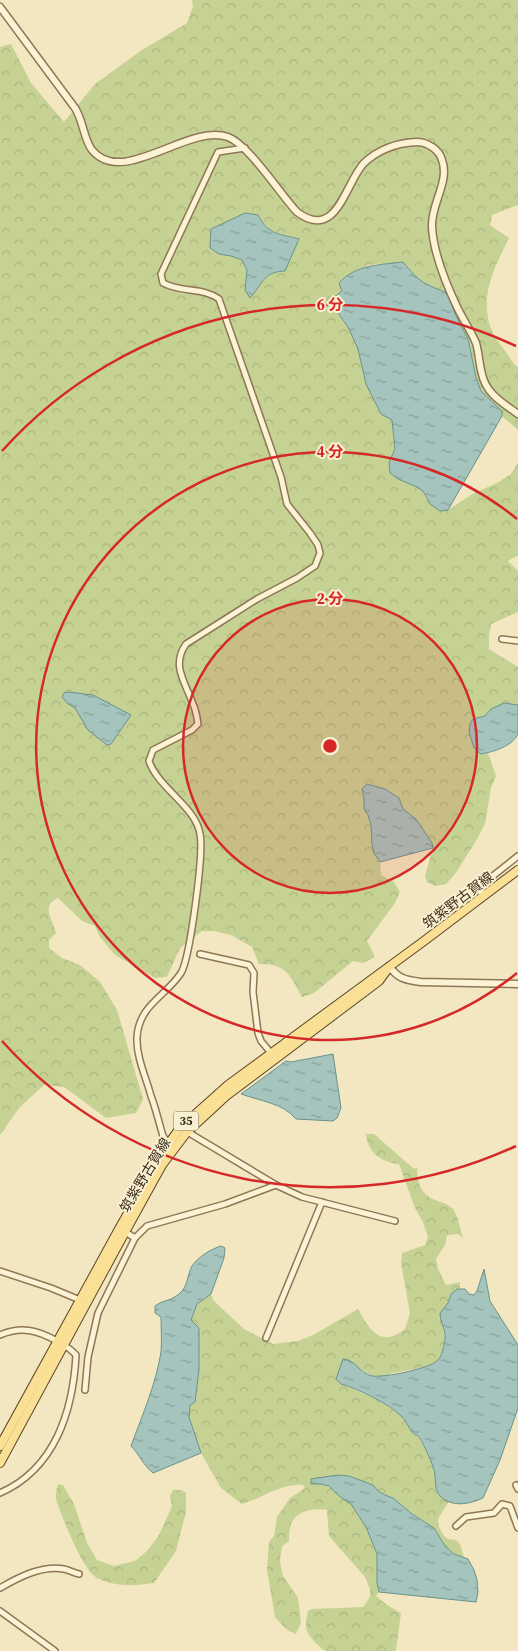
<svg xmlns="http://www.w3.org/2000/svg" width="518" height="1651" font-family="'Source Serif 4','Noto Sans JP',serif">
<defs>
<pattern id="forest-crowns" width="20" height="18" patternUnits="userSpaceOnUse" patternTransform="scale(1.25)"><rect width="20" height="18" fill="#c6d293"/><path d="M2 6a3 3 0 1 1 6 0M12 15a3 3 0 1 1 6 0" fill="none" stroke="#abb57e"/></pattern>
<pattern id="water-ripples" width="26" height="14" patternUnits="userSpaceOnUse" patternTransform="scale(1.25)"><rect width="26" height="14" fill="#a4c4bd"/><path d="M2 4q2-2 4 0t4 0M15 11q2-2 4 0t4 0" fill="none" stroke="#87a099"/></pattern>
</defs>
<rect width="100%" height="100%" fill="#f2e7c0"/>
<g fill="url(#forest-crowns)" fill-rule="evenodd">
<path d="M192,0H518V205L492,215L490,225L509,238C495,267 480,293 490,326C493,336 509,356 515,365L518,367V430L502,416V411L481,391L476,377L468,339L455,314L448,293C442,291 435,289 430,286C416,280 403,270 388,265C372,260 350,271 339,283L342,291L338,313L348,327L358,349L366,384L381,414L392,420L395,449L389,462L390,473L398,479L417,487L423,491L426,499L440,511L448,510L474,493L497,483L511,474L518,463V555L508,561L518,571V612L491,624L489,636V649L518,667V705L504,703L491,709L485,716L473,719C469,734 468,743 481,754L488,753L496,776L491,788L485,824L473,846L455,874L446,884L435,886L427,882L425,876L433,848L432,843L416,819L403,809L399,798L385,789L367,784L362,789L364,799V809L368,815L371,825L372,844L374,853L380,862L381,875L394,882L400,892L395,903L367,941L375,957L363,963L353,961L314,993L302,997C290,975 286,963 259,964L252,947L231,935L214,931H202L180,948L167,977L155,978L115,955L100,937L95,926L82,921L58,898C40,906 53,920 56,933L49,940V948L62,958L80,965L100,982L117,1010L143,1099L136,1113L106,1118L64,1087L44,1085L19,1108L0,1135V47L11,44L31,83L64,122L95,84L142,50L187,23L193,6ZM245,213L258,215C268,234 280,234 299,239C292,249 285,262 277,270C268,279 262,275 257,290H245L247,270L242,260L232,256L211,230Z"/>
<path d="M366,1134H374L414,1169L417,1167C417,1183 421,1196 438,1201C443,1203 448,1204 452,1208C458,1214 460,1229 463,1238L458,1234L447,1235L445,1245L436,1259L438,1269L446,1285L460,1282V1289H457L451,1294L448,1303L445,1307L442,1325L445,1338L442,1352L438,1360L427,1367L392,1373L386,1376H372L357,1367L340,1366L336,1379L341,1384L378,1400L402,1416L413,1434L418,1437L427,1453L433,1467L436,1480V1488L440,1496L449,1501L438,1519L439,1527L444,1536L448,1539L456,1540L460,1544L464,1557L454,1554L445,1546L434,1528L412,1514L393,1498L385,1495L378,1491L373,1485L349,1476L338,1475L311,1479V1484H321L329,1486L339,1496L351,1504L366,1527L377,1554V1583L379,1592L376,1596L387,1605L401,1613L396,1650L395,1651H326C321,1649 318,1645 314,1641C304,1631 305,1624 308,1611L312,1609L363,1607L370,1597V1589L365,1577L329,1536L327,1510C312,1508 298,1510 291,1524C289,1529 289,1536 289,1541L282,1546L280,1560L282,1574L298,1598L301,1623L296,1634L287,1630L275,1617L267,1570L269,1542L274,1536L277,1517L290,1498L305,1488L303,1485C281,1483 263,1498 242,1504L221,1488L201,1453L189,1417L190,1405L197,1390L199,1361V1349L191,1320L197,1304L211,1294L214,1301L244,1329L273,1344L298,1341L313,1335L358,1309C365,1320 373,1340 390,1337C395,1336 400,1332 405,1329L410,1313L401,1263L402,1253L425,1245L428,1237L423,1222L415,1208L399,1164C381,1162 368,1153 366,1134Z"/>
<path d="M58,1484L63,1485L74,1504L87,1543L97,1560L114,1566L135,1561L147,1551L159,1535L172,1506L170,1496L173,1490H181L186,1493V1512L176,1551L154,1583C134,1586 115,1587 97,1578C83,1571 61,1515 56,1499C55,1494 57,1489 58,1484Z"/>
</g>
<g fill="url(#water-ripples)" stroke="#69938b">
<path d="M245,213L258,215C268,235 280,234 299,239L285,271C262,272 263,284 250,298L245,290L247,270L242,260L231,256L219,254L210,248L211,229Z"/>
<path d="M403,262C419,282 424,284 448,293L455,314L468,339L476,377L481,391L502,411V416L448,510L440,511L430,504L423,491L417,487L398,479L390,473L389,462L395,449L392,420L381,414L366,384L358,349L348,327L338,313L333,298L342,291L339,283C356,264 380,265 403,262Z"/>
<polygon points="69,692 93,695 131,715 111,744 107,745 88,730 75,708 68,704 62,697 64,693"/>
<path d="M504,703L518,705C518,714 518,725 518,733C514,746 493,752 481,754L474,748L469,732L470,724L473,719L485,716L491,709Z"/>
<polygon points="367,784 385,789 399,798 403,809 416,819 432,843 433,848 380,862 374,853 372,844 371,825 368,815 364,809 364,799 362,789"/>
<path d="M333,1054L341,1108L337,1118L333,1121L296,1119C283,1103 260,1101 241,1094L286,1061L291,1062Z"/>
<path d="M221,1246L225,1248L224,1258L211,1294L197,1304L191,1320L199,1328V1370L195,1402L190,1405L189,1417L201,1453L153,1473C143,1465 140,1455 131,1446C142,1416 156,1384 161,1352C162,1341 161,1328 161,1317L155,1313V1306C163,1300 171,1301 179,1294C188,1287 187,1275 192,1266C198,1257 211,1249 221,1246Z"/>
<path d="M484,1269L490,1301L518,1345V1408L500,1460L483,1498C470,1504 452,1508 440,1496C433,1489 437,1476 433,1467C432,1462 421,1439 418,1436C416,1435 413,1434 412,1432C408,1427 406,1420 401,1416C388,1403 358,1389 341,1384L336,1379L343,1359C355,1359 359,1373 372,1376C382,1378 430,1369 438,1360C442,1356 444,1345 445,1339C446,1330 440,1322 440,1313L448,1303L451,1294L457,1289H465L469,1294L474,1295L477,1291Z"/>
<polygon points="338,1475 349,1476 373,1485 378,1491 385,1495 393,1498 412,1514 434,1528 445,1546 454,1554 468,1559 474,1570 477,1580 478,1592 476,1602 379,1592 377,1583 377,1554 366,1527 351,1504 339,1496 329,1486 321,1484 311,1484 311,1479"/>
</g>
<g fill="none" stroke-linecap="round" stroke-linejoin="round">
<defs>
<g id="minor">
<polyline points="502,639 518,641"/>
<polyline points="482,897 479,887 518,856"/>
<polyline points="200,954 249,965 254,973 253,992 258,1033 261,1041 271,1053"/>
<polyline points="186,1131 276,1185 302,1197 395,1221"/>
<path d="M169,1145L163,1136C159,1123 156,1109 151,1096C146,1077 136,1057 137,1037C139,1005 166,996 181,973C190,958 204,853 200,834C196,807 158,788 149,761L153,750L192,730L198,724C197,717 196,710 193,704C185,682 171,665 186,644L257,599L297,578L315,566L320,553L318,545L310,533L287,504L281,477L219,299C203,287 182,293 163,283L161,274L218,152L245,148"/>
<polyline points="122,1230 135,1238 147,1226 225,1204 276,1185"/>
<polyline points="0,1271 51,1288 80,1300"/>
<path d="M0,1335C21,1326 37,1330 57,1341C65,1346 70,1348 76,1355C73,1411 55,1469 0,1493"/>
<polyline points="266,1338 322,1202"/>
<polyline points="85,1390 88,1357 98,1313 135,1238"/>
<polyline points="516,1485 518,1489"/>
<polyline points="456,1526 466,1517 494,1513 502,1504 510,1506 518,1528"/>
<path d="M0,1588C19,1577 42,1565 64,1569C69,1570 74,1573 79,1574"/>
<polyline points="0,1611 55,1651"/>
</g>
<g id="tertiary">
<path d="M0,7L75,108C83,120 84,140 92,150C123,188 188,123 228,137C249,145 280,194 297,212C337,242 345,183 364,163C378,150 397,143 416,142C427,142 439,149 442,160C450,181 431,204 432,226C433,253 447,286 458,309C464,321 471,331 476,343C479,353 479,364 482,374C486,394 503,403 518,414"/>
<path d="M389,966C398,979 406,980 421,982L518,984"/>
</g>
<g id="primary">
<polyline points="0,1446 119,1229 164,1150 180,1128 228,1085 424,941 518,870"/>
<polyline points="0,1463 125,1232 162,1165 174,1149 187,1132 226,1096 379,981 387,970"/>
</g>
</defs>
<use href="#minor" stroke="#8e7756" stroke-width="8"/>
<use href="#tertiary" stroke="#8e7756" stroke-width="9"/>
<use href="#primary" stroke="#5b442b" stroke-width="10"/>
<use href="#minor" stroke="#fcf3d5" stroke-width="5"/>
<use href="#tertiary" stroke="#fcf3d5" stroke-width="6"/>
<use href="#primary" stroke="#f9e094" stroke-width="8"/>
</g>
<circle cx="330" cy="746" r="147" fill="#d62828" fill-opacity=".12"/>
<g fill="none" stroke="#d62828" stroke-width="2.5">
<circle cx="330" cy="746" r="147"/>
<path d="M517 973A294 294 0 1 1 517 519"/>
<path d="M516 1146A441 441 0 0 1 2 1041M2 451A441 441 0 0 1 516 346"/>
</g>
<g text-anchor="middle" stroke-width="4" stroke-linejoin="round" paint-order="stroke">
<rect fill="#f9f0d1" stroke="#756852" stroke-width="1" x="173.5" y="1111.5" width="25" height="19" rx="4"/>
<g font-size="12" font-weight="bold" fill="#3c2d1c">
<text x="186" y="1125">35</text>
</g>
<g font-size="14" fill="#3c2d1c" stroke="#f9f0d1">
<text transform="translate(458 900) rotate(-37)" y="5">筑紫野古賀線</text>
<text transform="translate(145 1175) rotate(-59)" y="5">筑紫野古賀線</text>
</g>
</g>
<circle cx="330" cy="746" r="8" fill="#d62828" stroke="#f9f0d1" stroke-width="2.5"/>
<g font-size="15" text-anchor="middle" font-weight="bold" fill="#d62828" stroke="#f9f0d1" stroke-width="4" stroke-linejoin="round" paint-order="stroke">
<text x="330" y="310">6 分</text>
<text x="330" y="457">4 分</text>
<text x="330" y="604">2 分</text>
</g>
</svg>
